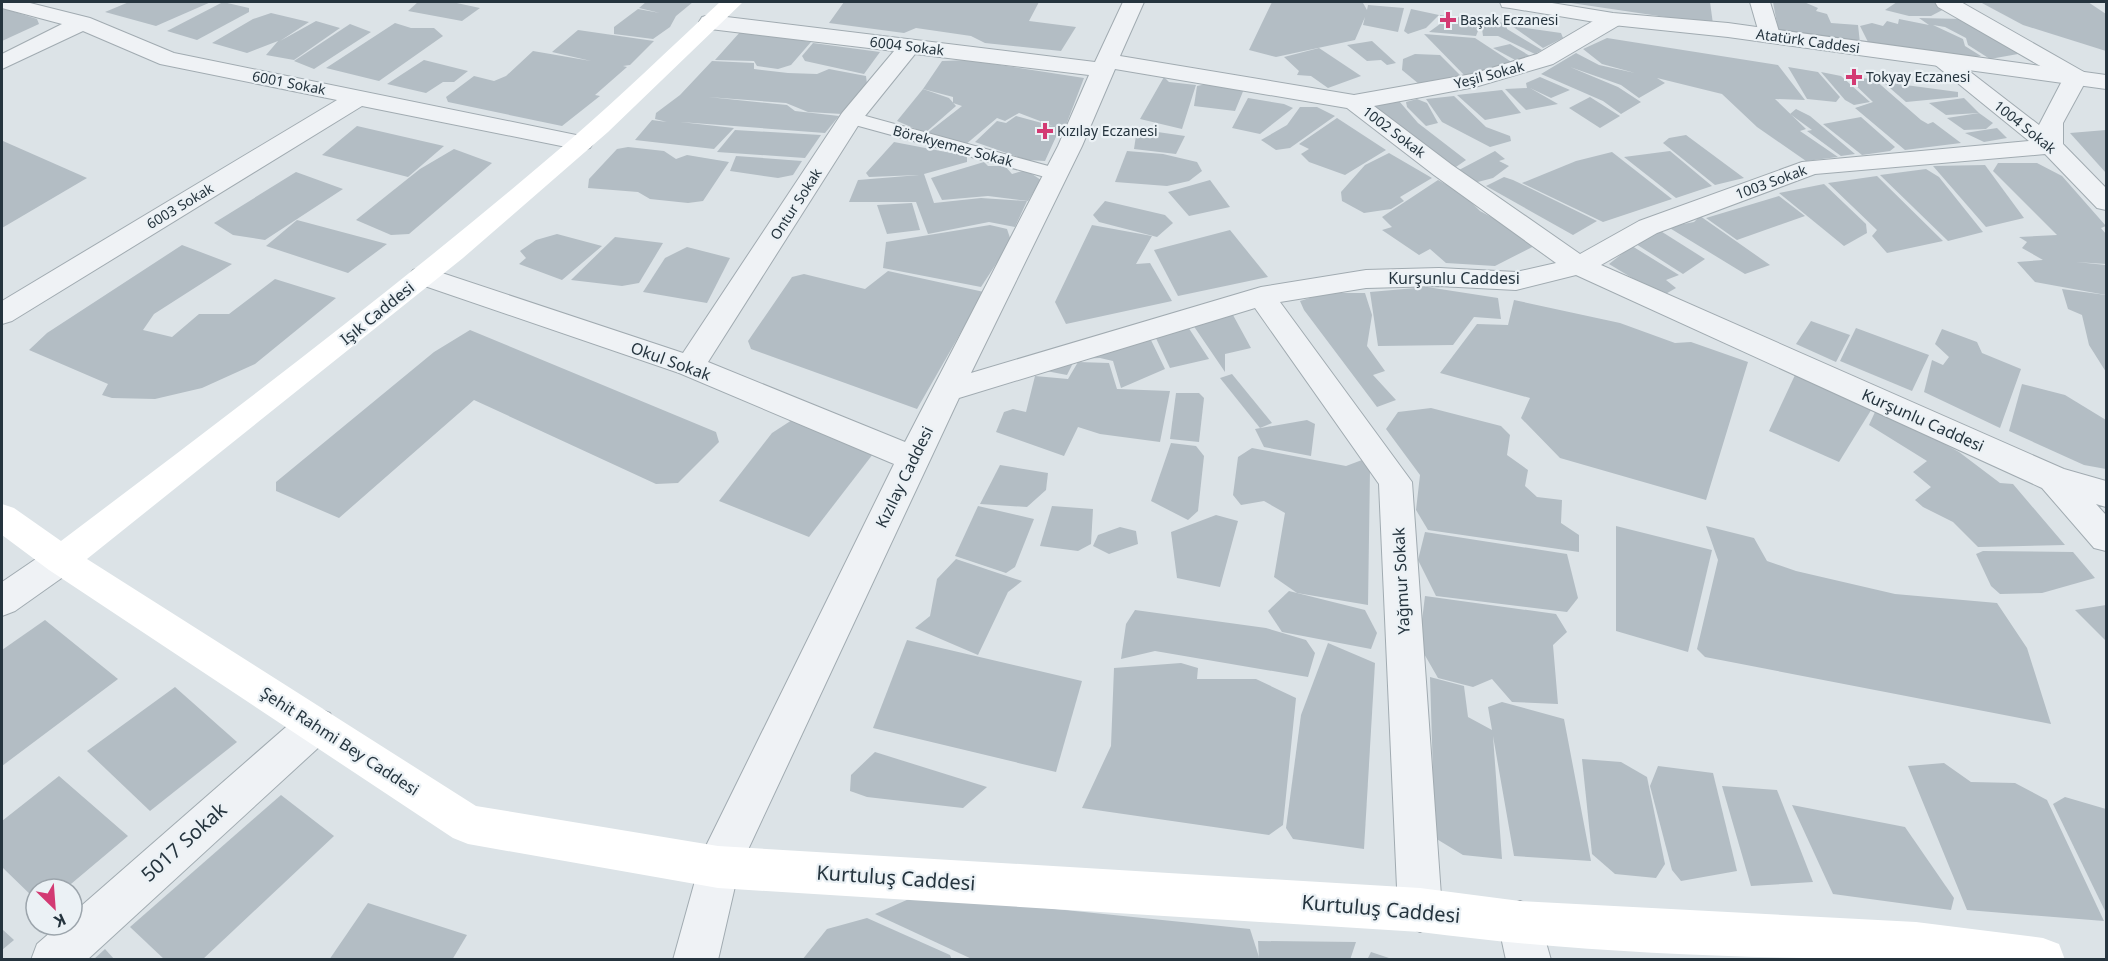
<svg xmlns="http://www.w3.org/2000/svg" width="2108" height="961" font-family="'Noto Sans',sans-serif">
<rect width="100%" height="100%" fill="#dce3e7"/>
<g fill="#b3bdc4">
<polygon points="129,2 211,2 156,26 105,12"/>
<polygon points="223,2 249,8 249,12 197,40 167,31"/>
<polygon points="418,2 452,2 480,8 462,21 408,11"/>
<polygon points="646,2 693,2 676,16 670,27 653,39 614,34 614,27 638,9 660,13 639,8"/>
<polygon points="844,2 1039,2 1029,21 1076,27 1061,51 985,43 971,36 916,28 904,33 829,23"/>
<polygon points="1272,2 1354,2 1363,3 1367,10 1368,5 1404,8 1398,32 1363,25 1365,17 1355,40 1276,57 1249,50"/>
<polygon points="1571,2 1710,2 1713,24 1571,3"/>
<polygon points="1773,2 1804,2 1818,8 1816,11 1827,14 1831,23 1858,25 1860,43 1786,33 1778,29"/>
<polygon points="1897,2 1934,2 1948,7 1931,16 1909,16 1885,10"/>
<polygon points="1980,2 2088,2 2106,14 2106,51 2023,25"/>
<polygon points="2,8 37,19 39,24 2,41"/>
<polygon points="1411,9 1439,15 1426,28 1408,34 1404,31"/>
<polygon points="271,13 309,22 280,41 316,21 340,28 294,60 266,55 278,41 247,53 212,43 253,19"/>
<polygon points="1440,15 1474,19 1481,23 1476,36 1429,32 1440,24"/>
<polygon points="1919,18 1963,19 2015,48 2018,54 1990,59 1968,45 1966,38 1945,27 1933,25 1963,39 1965,46 1981,56 1969,58 1868,42 1860,26 1872,23 1883,26 1887,21 1898,24 1899,19 1929,25"/>
<polygon points="1481,21 1506,23 1507,29 1542,50 1535,54 1498,36 1483,36"/>
<polygon points="395,23 411,28 434,28 443,36 379,81 326,68"/>
<polygon points="350,24 371,32 314,69 294,61"/>
<polygon points="1512,26 1561,33 1563,38 1543,48"/>
<polygon points="578,30 654,41 630,65 623,66 627,67 595,95 600,96 562,126 448,102 446,97 474,76 494,81 506,76 533,51 591,61 552,52"/>
<polygon points="741,31 811,42 791,65 778,69 757,66 754,61 715,60"/>
<polygon points="1424,34 1475,38 1513,63 1467,78"/>
<polygon points="1607,38 1778,65 1805,100 1775,99 1806,129 1800,131 1838,157 1806,161 1757,127 1722,94 1657,78 1665,83 1639,98 1621,85 1570,67 1618,87 1641,102 1621,114 1603,101 1541,74 1576,53 1599,65 1635,73 1602,64 1583,49"/>
<polygon points="1372,41 1396,63 1387,65 1381,60 1367,61 1347,45"/>
<polygon points="813,43 880,52 864,74 805,61 802,56"/>
<polygon points="1510,44 1530,56 1517,61 1493,48"/>
<polygon points="1319,48 1361,76 1328,88 1311,76 1297,75 1299,71 1284,57"/>
<polygon points="1415,54 1440,55 1464,79 1419,84 1402,70 1403,59"/>
<polygon points="424,60 468,71 454,82 443,82 426,93 387,84"/>
<polygon points="968,60 1084,78 1066,125 1055,126 1060,128 1045,161 1027,160 975,142 997,121 1006,123 1016,116 1053,126 1019,113 1005,121 997,118 965,145 926,134 962,106 953,103 953,97 923,89 942,61"/>
<polygon points="712,61 754,63 754,69 788,73 817,74 829,69 866,76 867,84 842,114 808,112 786,103 708,97 787,105 795,111 839,116 825,133 680,122 734,128 714,149 635,140 652,120 667,122 655,119 656,113 680,95"/>
<polygon points="1788,67 1818,72 1840,97 1836,102 1807,99"/>
<polygon points="1821,72 1841,76 1870,102 1854,105 1845,100"/>
<polygon points="1164,77 1169,82 1196,85 1182,129 1140,119"/>
<polygon points="1540,77 1570,90 1551,98 1530,88 1558,104 1526,110 1505,89 1527,88 1526,83"/>
<polygon points="1847,77 1874,79 1921,120 1928,124 1933,122 1961,143 1905,150 1855,108 1873,102"/>
<polygon points="1883,82 1958,92 1958,97 1906,102"/>
<polygon points="1206,84 1244,89 1235,111 1194,106 1197,86"/>
<polygon points="923,89 949,98 956,106 925,133 897,121"/>
<polygon points="1502,90 1521,113 1485,120 1457,95"/>
<polygon points="1454,96 1486,127 1510,136 1511,141 1490,147 1442,122 1426,99"/>
<polygon points="1590,97 1620,116 1600,128 1569,108"/>
<polygon points="1248,98 1284,104 1293,108 1260,134 1232,128"/>
<polygon points="1964,98 1979,113 1946,115 1929,103"/>
<polygon points="1417,99 1427,103 1438,123 1426,126 1407,107 1406,102"/>
<polygon points="1399,101 1418,123 1466,160 1453,169 1370,107"/>
<polygon points="1300,107 1317,107 1335,116 1290,148 1276,150 1261,140 1287,125"/>
<polygon points="1796,109 1810,116 1855,154 1841,156 1807,131 1812,130 1790,114"/>
<polygon points="1979,113 1993,123 1986,129 1964,130 1947,118"/>
<polygon points="1861,117 1895,147 1890,151 1862,155 1823,124"/>
<polygon points="1337,118 1386,150 1345,175 1309,162 1301,154 1309,149 1299,144"/>
<polygon points="357,126 444,146 408,177 322,155"/>
<polygon points="1997,128 2007,138 1984,142 1965,133"/>
<polygon points="1137,129 1185,136 1176,154 1134,149"/>
<polygon points="735,130 821,135 805,158 717,152"/>
<polygon points="2106,130 2106,173 2070,133"/>
<polygon points="1686,135 1744,178 1715,185 1663,143 1669,138"/>
<polygon points="2,141 3,141 87,178 2,228"/>
<polygon points="894,142 967,156 967,162 924,174 934,203 981,198 1027,201 1015,227 989,222 928,234 916,202 849,202 858,180 919,175 869,177 866,173"/>
<polygon points="628,147 664,151 676,159 687,155 729,162 703,201 688,203 650,199 638,192 588,188 589,179 617,149"/>
<polygon points="454,149 492,163 409,234 391,235 356,220 420,169"/>
<polygon points="1127,151 1163,154 1197,162 1202,171 1189,181 1167,186 1115,182"/>
<polygon points="1495,151 1505,159 1499,161 1509,166 1493,178 1474,183 1459,170"/>
<polygon points="1670,151 1712,186 1676,198 1624,157"/>
<polygon points="1612,152 1672,199 1603,222 1522,183 1576,161"/>
<polygon points="1389,153 1432,178 1400,197 1404,201 1391,209 1364,213 1342,201 1341,192 1365,165"/>
<polygon points="736,156 802,161 793,175 778,178 730,171"/>
<polygon points="984,162 988,166 1005,166 1012,174 1026,170 1041,180 1028,201 988,196 942,200 931,178"/>
<polygon points="1998,163 2037,163 2062,176 2106,226 2101,228 2106,234 2106,264 2076,262 2106,265 2106,295 2035,282 2017,262 2043,260 2022,248 2027,242 2019,237 2057,235 1993,171"/>
<polygon points="1985,165 2024,218 1986,227 1933,166"/>
<polygon points="1926,169 1939,177 1983,232 1948,241 1880,175"/>
<polygon points="296,172 343,189 265,240 233,235 214,223"/>
<polygon points="1877,176 1943,241 1887,253 1872,236 1877,230 1828,183"/>
<polygon points="1504,177 1513,180 1597,221 1573,235 1486,186"/>
<polygon points="1210,180 1230,207 1189,216 1168,192"/>
<polygon points="1438,180 1462,193 1480,211 1540,243 1495,266 1446,263 1430,249 1419,255 1382,230 1392,227 1382,217"/>
<polygon points="1824,184 1866,224 1867,233 1844,246 1779,193"/>
<polygon points="1779,196 1805,216 1737,240 1706,218"/>
<polygon points="1105,201 1165,215 1173,223 1157,237 1099,222 1093,215"/>
<polygon points="912,203 920,230 887,234 877,205"/>
<polygon points="1700,216 1770,265 1745,274 1668,227 1694,222"/>
<polygon points="297,220 387,244 348,273 266,246"/>
<polygon points="990,225 1007,229 1011,241 981,287 883,268 886,242"/>
<polygon points="1092,225 1152,236 1136,264 1150,263 1172,301 1066,324 1055,302"/>
<polygon points="1230,230 1268,277 1178,296 1154,250"/>
<polygon points="1659,230 1705,259 1683,274 1636,244"/>
<polygon points="557,234 602,246 562,280 519,264 526,258 520,251 536,240"/>
<polygon points="615,237 663,243 639,283 622,286 571,280"/>
<polygon points="182,245 232,264 154,314 143,330 172,337 199,314 229,314 275,279 336,298 255,364 202,388 155,399 112,398 102,395 108,384 29,350 47,333"/>
<polygon points="1632,246 1679,275 1666,280 1676,288 1662,296 1609,264"/>
<polygon points="687,247 730,258 707,303 643,292 665,258"/>
<polygon points="888,271 984,292 917,409 751,349 748,341 792,277 804,274 865,289"/>
<polygon points="1427,287 1498,298 1501,319 1474,317 1453,345 1378,346 1370,292"/>
<polygon points="2062,289 2106,295 2106,372 2089,345 2082,315 2068,309"/>
<polygon points="1326,293 1365,293 1372,315 1367,346 1385,371 1373,375 1396,400 1377,407 1304,310 1300,301"/>
<polygon points="1514,300 1620,323 1675,343 1691,342 1748,362 1706,500 1560,458 1521,418 1530,398 1440,373 1477,324 1508,325"/>
<polygon points="1233,315 1251,348 1225,354 1225,372 1193,325"/>
<polygon points="1811,321 1850,335 1836,362 1796,344"/>
<polygon points="1188,327 1209,359 1170,368 1154,334"/>
<polygon points="1856,328 1929,355 1912,391 1840,361"/>
<polygon points="1942,329 1977,342 1982,353 2021,369 2000,428 1924,392 1932,360 1943,365 1949,357 1935,344"/>
<polygon points="470,330 716,432 719,442 678,483 656,484 474,400 339,518 276,491 276,482 434,352"/>
<polygon points="1149,336 1165,369 1121,388 1113,361 1100,358 1075,359 1067,375 1041,370 1059,357"/>
<polygon points="1078,362 1109,363 1117,389 1170,391 1160,442 1100,434 1078,427 1064,456 996,432 1004,412 1013,409 1026,412 1035,376 1068,379"/>
<polygon points="1232,374 1272,423 1260,428 1220,378"/>
<polygon points="1795,375 1873,407 1839,462 1769,431"/>
<polygon points="2022,384 2065,395 2106,420 2106,469 2084,465 2009,431"/>
<polygon points="1176,393 1199,393 1204,398 1199,442 1170,439"/>
<polygon points="1431,408 1501,426 1510,435 1507,455 1528,470 1525,486 1537,497 1562,500 1561,523 1579,535 1579,552 1428,530 1416,510 1420,475 1386,429 1398,412"/>
<polygon points="1881,409 1959,452 2000,483 2013,484 2065,545 1978,547 1953,522 1923,507 1915,500 1931,487 1913,472 1927,461 1869,425 1875,412"/>
<polygon points="792,420 873,454 809,537 719,501 772,433"/>
<polygon points="1307,420 1315,424 1311,456 1264,447 1255,429"/>
<polygon points="1171,443 1196,446 1204,456 1198,511 1188,520 1151,501"/>
<polygon points="1252,448 1346,466 1362,460 1370,470 1368,605 1297,593 1274,577 1285,513 1264,501 1241,505 1233,495 1238,457"/>
<polygon points="1000,465 1048,473 1046,490 1027,507 980,504"/>
<polygon points="978,506 1034,519 1015,567 1006,573 955,556"/>
<polygon points="1052,506 1093,509 1091,544 1078,551 1040,546"/>
<polygon points="1216,515 1238,521 1220,587 1177,578 1171,532"/>
<polygon points="1616,526 1712,550 1688,652 1616,631"/>
<polygon points="1706,526 1754,538 1767,561 1796,571 1895,594 1997,603 2027,648 2051,724 1705,657 1697,649 1718,560"/>
<polygon points="1120,527 1136,531 1138,544 1109,554 1093,546 1098,535"/>
<polygon points="1425,532 1567,554 1578,598 1567,612 1436,596 1418,560"/>
<polygon points="1983,551 2073,552 2095,578 2042,593 2000,594 1991,586 1976,554"/>
<polygon points="956,559 1022,581 1008,592 978,655 915,628 930,616 937,579"/>
<polygon points="1289,591 1365,610 1377,633 1371,649 1282,632 1268,611"/>
<polygon points="1425,596 1556,614 1567,632 1553,645 1558,704 1512,702 1492,679 1473,687 1438,678 1419,645"/>
<polygon points="2106,605 2106,641 2075,610"/>
<polygon points="1135,610 1266,628 1306,640 1315,653 1308,677 1155,651 1121,659 1126,624"/>
<polygon points="45,620 118,679 2,766 2,650"/>
<polygon points="907,640 1082,681 1056,772 873,728"/>
<polygon points="1328,643 1375,663 1364,849 1293,839 1286,828 1301,715"/>
<polygon points="1181,663 1198,668 1197,679 1256,679 1296,698 1283,825 1269,835 1082,808 1111,746 1114,668"/>
<polygon points="1430,677 1464,686 1468,717 1492,730 1488,707 1502,702 1564,719 1591,861 1514,856 1493,736 1502,859 1463,855 1435,838"/>
<polygon points="175,687 237,742 150,811 87,751"/>
<polygon points="875,752 987,787 963,808 867,797 850,791 851,775"/>
<polygon points="1582,759 1621,762 1647,777 1665,864 1656,878 1615,874 1592,854"/>
<polygon points="1944,763 1971,782 2015,783 2047,800 2104,921 1967,910 1908,766"/>
<polygon points="1658,766 1713,773 1737,871 1681,881 1672,870 1650,786"/>
<polygon points="59,776 128,836 65,889 36,889 36,900 2,867 2,821"/>
<polygon points="1722,786 1777,790 1813,882 1751,886"/>
<polygon points="281,795 334,836 202,960 165,960 130,927"/>
<polygon points="2065,797 2106,809 2106,913 2053,804"/>
<polygon points="1792,805 1905,827 1954,898 1951,910 1833,894"/>
<polygon points="918,895 1250,929 1259,957 1258,960 974,960 875,914"/>
<polygon points="368,903 467,935 452,960 329,960"/>
<polygon points="867,918 950,955 952,960 802,960 827,929"/>
<polygon points="2,929 14,940 2,950"/>
<polygon points="1258,941 1356,942 1350,960 1259,960"/>
<polygon points="105,949 115,960 93,960"/>
<polygon points="1371,952 1392,959 1391,960 1367,960"/>
</g>
<g fill="none" stroke-linecap="round" stroke-linejoin="round">
<defs>
<polygon id="service" points="851,112 1063,170 1066,174 1056,180 844,122 842,118 844,114"/>
<g id="minor">
<polygon points="2,2 26,2 90,18 174,53 581,136 590,138 593,143 590,148 581,150 362,106 12,321 2,324 2,301 337,100 160,64 83,31 2,69 2,54 62,24 2,8"/>
<path d="M1123,2H1144L1120,56L1354,95L1472,74L1537,54L1605,14H1621L1624,19L1621,24L1553,64L1475,87L1374,106L1452,165L1580,254L1639,221L1802,162L2029,141L1928,59L1931,54H1947L2039,125L2063,79L1938,7L1935,2H1961L2084,72L2088,77L2063,123V144L2106,188V210L2097,208L2045,154L1815,174L1657,233L1601,265L2064,469L2106,481V507L2096,504L2106,515V551L2094,548L2042,488L1576,275L1516,290L1439,286L1366,288L1280,302L1412,482L1442,910L1435,925L1420,932L1405,925L1398,910L1379,484L1255,308L959,398L739,869L718,960H673L703,852L894,464L679,373L413,282L409,276L413,270L423,267L433,270L683,353L842,113L894,51L710,29L702,27L699,22L702,17L710,15L1095,62ZM915,54L1089,75L1058,146L905,442L708,362L861,121ZM1115,69L1347,108L1434,175L1556,263L1516,272L1439,268L1366,270L1261,287L971,373L1082,146Z"/>
<polygon points="1750,2 1770,2 1780,35 1777,40 1761,40"/>
<polygon points="316,708 330,713 336,725 330,737 87,960 31,960 37,944 59,925 72,925 72,914 302,713"/>
<polygon points="1520,901 1536,907 1551,960 1506,960 1498,923 1504,907"/>
</g>
<g id="tertiary">
<polygon points="1500,2 1546,2 1613,13 1728,23 2106,75 2106,89 1728,37 1613,25 1510,8 1502,7"/>
<polygon points="61,546 73,550 78,560 73,570 15,611 2,616 2,582 49,550"/>
</g>
</defs>
<use href="#service" stroke="#a1abb1" stroke-width="2"/>
<use href="#minor" stroke="#a1abb1" stroke-width="2"/>
<use href="#tertiary" stroke="#a1abb1" stroke-width="2"/>
<use href="#service" fill="#eff2f5" fill-rule="evenodd"/>
<use href="#minor" fill="#eff2f5" fill-rule="evenodd"/>
<use href="#tertiary" fill="#eff2f5" fill-rule="evenodd"/>
<path fill="#fff" fill-rule="evenodd" d="M720,2H743L608,132L463,258L87,559L476,806L718,846L1420,888L1520,901L1916,922L2043,938L2059,944L2065,960C1850,960 1634,960 1420,932L718,888L468,844L453,838L49,570L2,535V504L14,508L61,541C233,411 406,281 570,140C622,95 670,48 720,2Z"/>
</g>
<g fill="#d33a73" stroke="#ebf1f5" stroke-width="2">
<path d="M1445 11h6v6h6v6h-6v6h-6v-6h-6v-6h6z"/>
<path d="M1851 68h6v6h6v6h-6v6h-6v-6h-6v-6h6z"/>
<path d="M1042 122h6v6h6v6h-6v6h-6v-6h-6v-6h6z"/>
</g>
<g text-anchor="middle" stroke-width="4.5" stroke-linejoin="round" paint-order="stroke">
<g font-size="14" fill="#25343e" stroke="#ebf1f5" text-anchor="start">
<text x="1460" y="25">Başak Eczanesi</text>
<text x="1866" y="82">Tokyay Eczanesi</text>
<text x="1057" y="136">Kızılay Eczanesi</text>
</g>
<g font-size="14" fill="#25343e" stroke="#ebf1f5">
<text transform="translate(1808 41) rotate(8)" y="5">Atatürk Caddesi</text>
<text transform="translate(907 46) rotate(7)" y="5">6004 Sokak</text>
<text transform="translate(1489 75) rotate(-15)" y="5">Yeşil Sokak</text>
<text transform="translate(289 83) rotate(11)" y="5">6001 Sokak</text>
<text transform="translate(2025 127) rotate(39)" y="5">1004 Sokak</text>
<text transform="translate(1394 132) rotate(37)" y="5">1002 Sokak</text>
<text transform="translate(953 146) rotate(15)" y="5">Börekyemez Sokak</text>
<text transform="translate(1771 182) rotate(-20)" y="5">1003 Sokak</text>
<text transform="translate(796 204) rotate(-57)" y="5">Ontur Sokak</text>
<text transform="translate(180 206) rotate(-31)" y="5">6003 Sokak</text>
</g>
<g font-size="16" fill="#25343e" stroke="#ebf1f5">
<text x="1454" y="284">Kurşunlu Caddesi</text>
<text transform="translate(377 313) rotate(-39)" y="6">Işık Caddesi</text>
<text transform="translate(671 361) rotate(20)" y="6">Okul Sokak</text>
<text transform="translate(1923 420) rotate(24)" y="6">Kurşunlu Caddesi</text>
<text transform="translate(904 477) rotate(-64)" y="6">Kızılay Caddesi</text>
<text transform="translate(1401 581) rotate(-93)" y="6">Yağmur Sokak</text>
<text transform="translate(340 741) rotate(33)" y="6">Şehit Rahmi Bey Caddesi</text>
</g>
<g font-size="20" fill="#25343e" stroke="#ebf1f5">
<text transform="translate(184 842) rotate(-42)" y="7">5017 Sokak</text>
<text transform="translate(896 878) rotate(4)" y="7">Kurtuluş Caddesi</text>
<text transform="translate(1381 909) rotate(5)" y="7">Kurtuluş Caddesi</text>
</g>
</g>
<rect width="2108" height="961" fill="none" stroke="#25343e" stroke-width="6"/>
<g transform="translate(54 907) rotate(155)"><circle r="28" fill="#ebf1f5" stroke="#9ca5ac" stroke-width="1.5"/>
<path d="M0-4.5L10 22L0 15L-10 22Z" fill="#d33a73"/>
<text y="-9" font-size="16" font-weight="bold" text-anchor="middle" fill="#25343e">K</text>
</g>
</svg>
